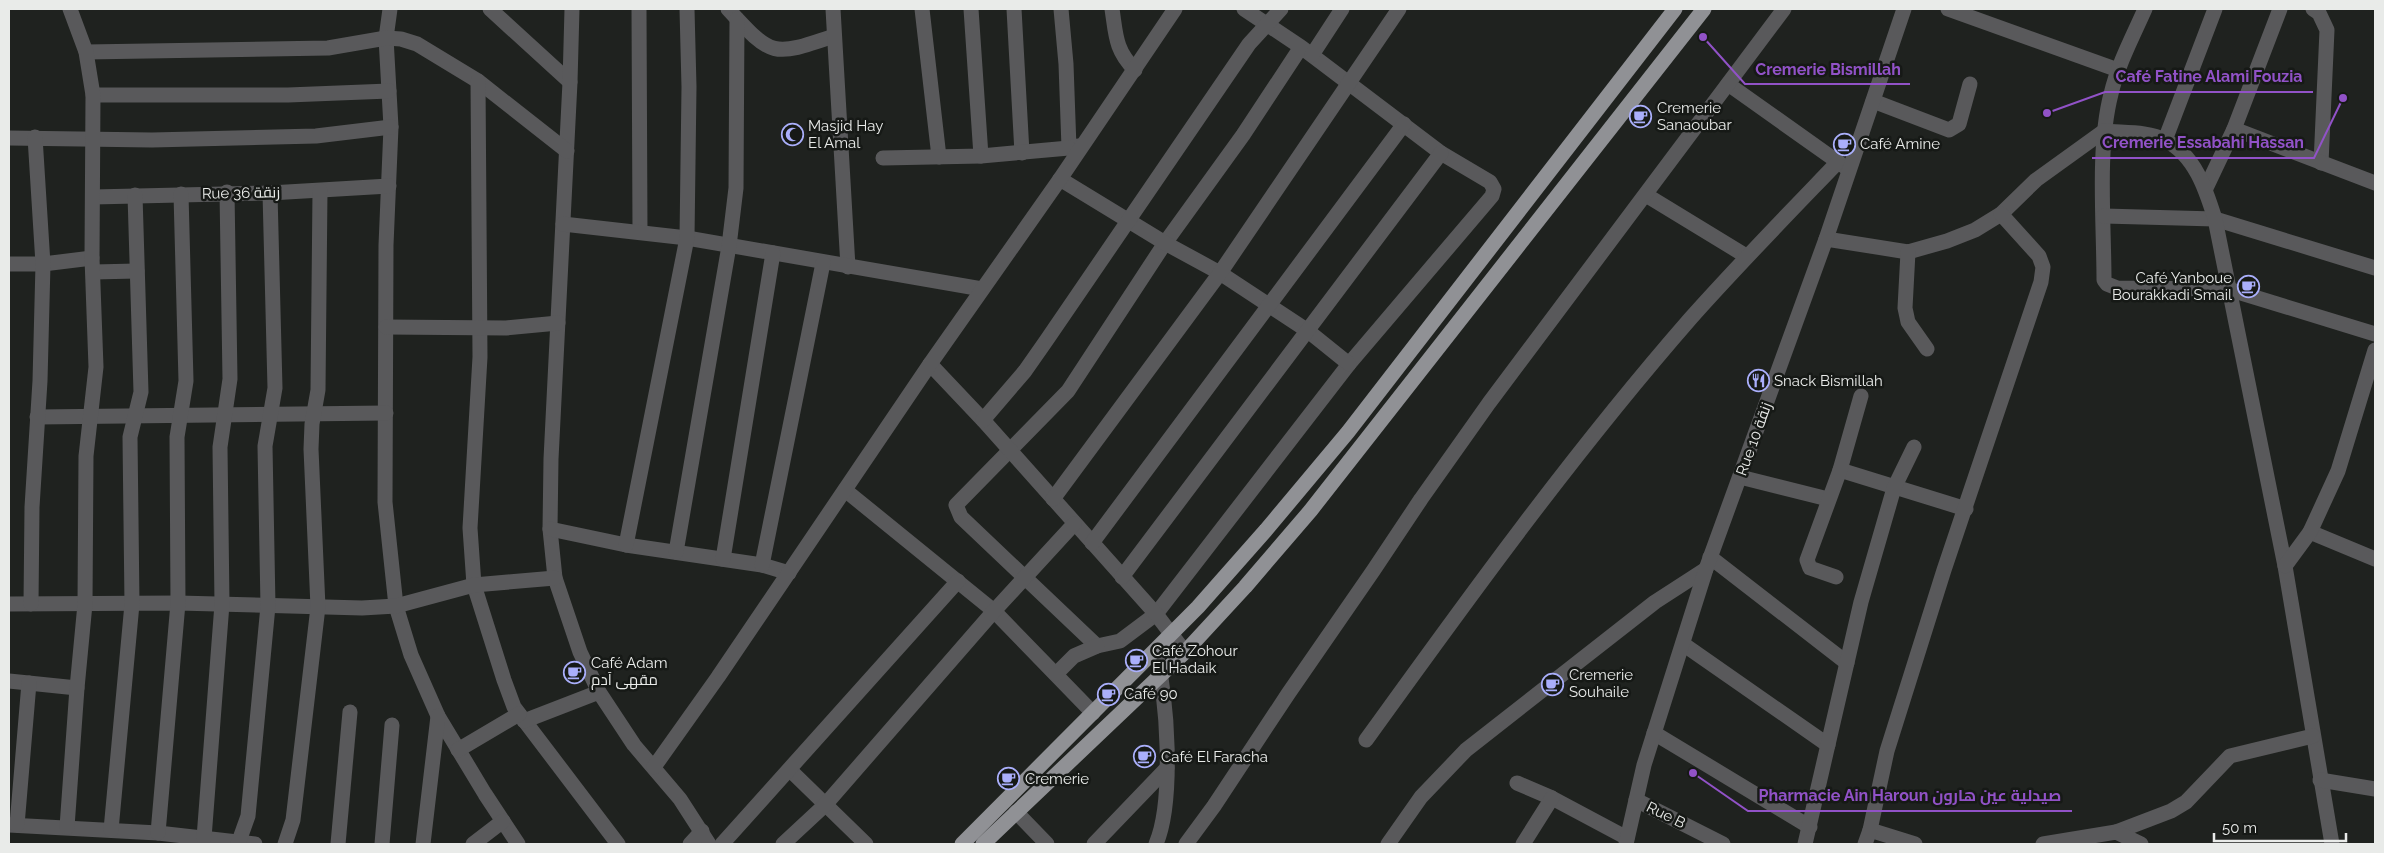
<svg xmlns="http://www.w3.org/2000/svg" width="2384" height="853" font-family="Raleway,Cairo,sans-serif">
<rect width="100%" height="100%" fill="#1f221f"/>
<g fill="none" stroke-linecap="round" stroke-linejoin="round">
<g stroke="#59595b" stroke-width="15">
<polyline points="390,9 386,38 391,127 386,245 385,502 396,606 411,655 438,716 485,794 518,844"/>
<polyline points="490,9 570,82"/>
<polyline points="572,9 570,82 551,459 550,529 555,578 580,652 599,692 634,745 680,799 709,844"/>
<polyline points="639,9 640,232"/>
<path d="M728,9C772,57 772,57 834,36"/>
<polyline points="833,9 848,267"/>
<polyline points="922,9 939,157"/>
<polyline points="971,9 981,156"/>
<polyline points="1014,9 1022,153"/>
<polyline points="1061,9 1066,64 1069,148 1078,146"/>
<path d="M1112,9C1116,35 1115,50 1135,70"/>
<polyline points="1244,9 1301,47 1441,153 1490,182 1494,189 1492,196 1349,364 1156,614 1120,641 1097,646 961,517 956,505 1068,391 1165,243 1243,135 1301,47"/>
<polyline points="1948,9 2118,70"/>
<path d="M2145,9C2133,36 2118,64 2111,94C2097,148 2104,223 2104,280L2107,284L2117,288L2228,289L2375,334"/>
<polyline points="2313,9 2319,13 2327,30 2321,163"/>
<polyline points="86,52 328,48 386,38 401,39 417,44 478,81 567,151"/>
<polyline points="1312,55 1342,9"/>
<polyline points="478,81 480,357 470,528 474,585 504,680 514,707 618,844"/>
<polyline points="1728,84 1845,167"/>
<polyline points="93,95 288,95 389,91"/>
<polyline points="1873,101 1949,130 1959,124 1970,84"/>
<polyline points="2234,129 2375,183"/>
<polyline points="9,138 152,140 316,136 391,127"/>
<polyline points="2165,140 2215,9"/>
<polyline points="883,158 981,156 1069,148"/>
<polyline points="1060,179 1165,243 1220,273 1308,331 1349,364"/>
<polyline points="2206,188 2234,129 2280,9"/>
<polyline points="1646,195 1746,256"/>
<polyline points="93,197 270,193 389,186"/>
<polyline points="2104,216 2215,219 2375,268"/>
<polyline points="563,224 687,238 982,289"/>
<path d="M1826,239L1908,252L1947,241L1975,230L2001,214L2036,180L2104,131C2123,133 2148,131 2165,140C2195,155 2206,190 2215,219L2285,566L2332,844"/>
<polyline points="1908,252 1905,308 1908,322 1927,349"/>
<polyline points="9,264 43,264 92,258"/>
<polyline points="93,272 137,271"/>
<polyline points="386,327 506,328 558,323"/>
<polyline points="930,364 983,420 1156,614 1185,652"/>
<polyline points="37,417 386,413"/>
<polyline points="983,420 1025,371 1046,341 1249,44 1281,9"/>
<polyline points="1840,470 1966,509"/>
<polyline points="1740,477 1828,499"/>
<polyline points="845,490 994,611 1093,713"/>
<polyline points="1053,499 1220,273 1399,9"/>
<polyline points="550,529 626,545 762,565 789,573"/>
<polyline points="2310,532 2375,559"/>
<polyline points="1092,543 1404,124"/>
<polyline points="626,545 687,238 689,87 687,9"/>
<polyline points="676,552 729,246 736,188 737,19"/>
<polyline points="1710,557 1847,663"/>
<polyline points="723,559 773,253"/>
<polyline points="762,565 823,263"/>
<polyline points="2285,566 2310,532 2338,471 2375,350"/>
<polyline points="1122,577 1441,153"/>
<polyline points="1836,577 1810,568 1807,560 1840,470 1861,396"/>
<polyline points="9,604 178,603 362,608 396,606 474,585 555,578"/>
<polyline points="31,604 32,507 40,381 43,264 35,137"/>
<polyline points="1683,644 1828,745"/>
<path d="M1155,651C1168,695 1174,802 1156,844"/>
<polyline points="1056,674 1074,656 1097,646"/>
<polyline points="9,681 77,688"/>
<polyline points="524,721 599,692"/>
<polyline points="1654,733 1810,827"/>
<path d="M1366,740C1469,597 1574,452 1690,319C1738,265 1788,214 1838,162"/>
<polyline points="458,750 519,714"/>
<polyline points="654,767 718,677 930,364 1060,179 1175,9"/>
<polyline points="790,770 866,844"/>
<polyline points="2320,780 2375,789"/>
<polyline points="1517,783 1552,798 1627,838"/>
<polyline points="1636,800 1723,844"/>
<polyline points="1016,812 1047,844"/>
<polyline points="9,825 158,833 255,844"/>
<polyline points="17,825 29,683"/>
<polyline points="67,827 77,688 85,604 86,456 96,367 92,258 93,95 86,52 70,9"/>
<polyline points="111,830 132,604 130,437 141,392 135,195"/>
<polyline points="1870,830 1915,844"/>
<polyline points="2116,832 2171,811 2186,802 2230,756 2313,736"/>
<polyline points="158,833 178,603 177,437 186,381 181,194"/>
<polyline points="204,838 222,604 220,447 230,379 227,192"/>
<polyline points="238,844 248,816 268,606 265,446 275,388 270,193"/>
<polyline points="285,844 293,820 318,607 311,449 312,424 318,390 320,191"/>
<polyline points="338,844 350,712"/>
<polyline points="382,844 392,725"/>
<polyline points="423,844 438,716"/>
<polyline points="473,844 503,821"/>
<polyline points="690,844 702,831"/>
<polyline points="722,844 958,581"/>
<polyline points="783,844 825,805 994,611 1074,524"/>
<polyline points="1094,844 1167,768"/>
<polyline points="1186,844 1214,806 1288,694 1373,571 1421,499 1489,403 1784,9"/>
<polyline points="1388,844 1421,797 1466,750 1655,602 1706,569"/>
<polyline points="1523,844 1552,798"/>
<polyline points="1626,844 1644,765 1706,569 1826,239 1904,9"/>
<polyline points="1805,844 1861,602 1894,488 1914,447"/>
<polyline points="1865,844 1870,830 1887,751 1944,570 2041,282 2043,267 2039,256 2001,214"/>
<polyline points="2043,844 2116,832 2141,844"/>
</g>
<g stroke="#909195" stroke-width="15">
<polyline points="962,844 1198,607 1266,530 1348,432 1675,9"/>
<polyline points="983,844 1185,652 1245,587 1311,510 1704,9"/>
</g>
</g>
<defs>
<symbol id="cafe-ring" viewBox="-11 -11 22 22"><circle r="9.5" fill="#161916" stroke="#aaaffb" stroke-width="1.5"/><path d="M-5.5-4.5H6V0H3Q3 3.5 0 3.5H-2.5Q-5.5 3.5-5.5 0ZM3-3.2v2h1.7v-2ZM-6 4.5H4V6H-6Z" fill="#aaaffb"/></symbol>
<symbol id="mosque-ring" viewBox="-11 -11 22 22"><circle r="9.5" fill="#161916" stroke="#aaaffb" stroke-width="1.5"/><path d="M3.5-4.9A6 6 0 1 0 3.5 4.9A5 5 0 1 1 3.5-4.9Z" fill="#aaaffb"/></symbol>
<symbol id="restaurant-ring" viewBox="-11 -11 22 22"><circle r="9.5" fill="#161916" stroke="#aaaffb" stroke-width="1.5"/><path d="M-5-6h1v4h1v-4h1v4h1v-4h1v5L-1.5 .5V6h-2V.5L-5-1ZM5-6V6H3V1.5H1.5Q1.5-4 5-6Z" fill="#aaaffb"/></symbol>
</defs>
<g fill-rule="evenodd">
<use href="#cafe-ring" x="1628" y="104" width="25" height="25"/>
<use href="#mosque-ring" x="780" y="122" width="25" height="25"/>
<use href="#cafe-ring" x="1832" y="132" width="25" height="25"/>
<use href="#cafe-ring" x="2236" y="274" width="25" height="25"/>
<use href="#restaurant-ring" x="1746" y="368" width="25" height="25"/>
<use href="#cafe-ring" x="1124" y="648" width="25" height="25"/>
<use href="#cafe-ring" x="562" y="660" width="25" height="25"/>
<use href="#cafe-ring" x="1540" y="672" width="25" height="25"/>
<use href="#cafe-ring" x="1096" y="682" width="25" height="25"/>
<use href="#cafe-ring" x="1132" y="744" width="25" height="25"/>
<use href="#cafe-ring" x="996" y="766" width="25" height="25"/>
</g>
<g text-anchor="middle" stroke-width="5" stroke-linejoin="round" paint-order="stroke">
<g font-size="15" fill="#e9ebe9" stroke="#161916" text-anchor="start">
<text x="1657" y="113">Cremerie<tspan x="1657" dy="17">Sanaoubar</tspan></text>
<text x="808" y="131">Masjid Hay<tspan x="808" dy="17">El Amal</tspan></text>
<text x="1860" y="149">Café Amine</text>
<text x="2232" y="283" text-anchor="end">Café Yanboue<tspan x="2232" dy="17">Bourakkadi Smail</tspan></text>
<text x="1774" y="386">Snack Bismillah</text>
<text x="1152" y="656">Café Zohour<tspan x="1152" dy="17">El Hadaik</tspan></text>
<text x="591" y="668">Café Adam<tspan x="591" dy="17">مقهى آدم</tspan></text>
<text x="1569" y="680">Cremerie<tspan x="1569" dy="17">Souhaile</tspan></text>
<text x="1124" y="699">Café 90</text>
<text x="1161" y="762">Café El Faracha</text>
<text x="1025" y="784">Cremerie</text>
</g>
<g font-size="15" fill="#e9ebe9" stroke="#161916">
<text transform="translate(241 193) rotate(-1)" y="5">Rue 36 زنقة</text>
<text transform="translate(1754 439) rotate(-70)" y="5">Rue 10 زنقة</text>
<text transform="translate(1666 815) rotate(26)" y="5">Rue B</text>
</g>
</g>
<path fill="none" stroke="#9152c7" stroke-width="2" d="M1703 37L1745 84H1910M2047 113L2105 92H2313M2343 98L2314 158H2092M1693 773L1748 811H2072"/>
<g fill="#9152c7" stroke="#161916" stroke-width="2">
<circle cx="1703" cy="37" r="5"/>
<circle cx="2047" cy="113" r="5"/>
<circle cx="2343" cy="98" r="5"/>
<circle cx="1693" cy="773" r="5"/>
</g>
<g font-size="16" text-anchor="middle" font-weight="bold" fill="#9152c7" stroke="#161916" stroke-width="5" stroke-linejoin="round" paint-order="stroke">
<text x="1828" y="75">Cremerie Bismillah</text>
<text x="2209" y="82">Café Fatine Alami Fouzia</text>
<text x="2203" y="148">Cremerie Essabahi Hassan</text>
<text x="1910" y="801">Pharmacie Ain Haroun صيدلية عين هارون</text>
</g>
<rect width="2384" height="853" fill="none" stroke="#e9ebe9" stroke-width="20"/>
<path d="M2214 833v8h132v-8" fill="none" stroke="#e9ebe9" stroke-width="2.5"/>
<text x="2222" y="833" font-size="15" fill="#e9ebe9" stroke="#161916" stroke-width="4" paint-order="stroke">50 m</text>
</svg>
